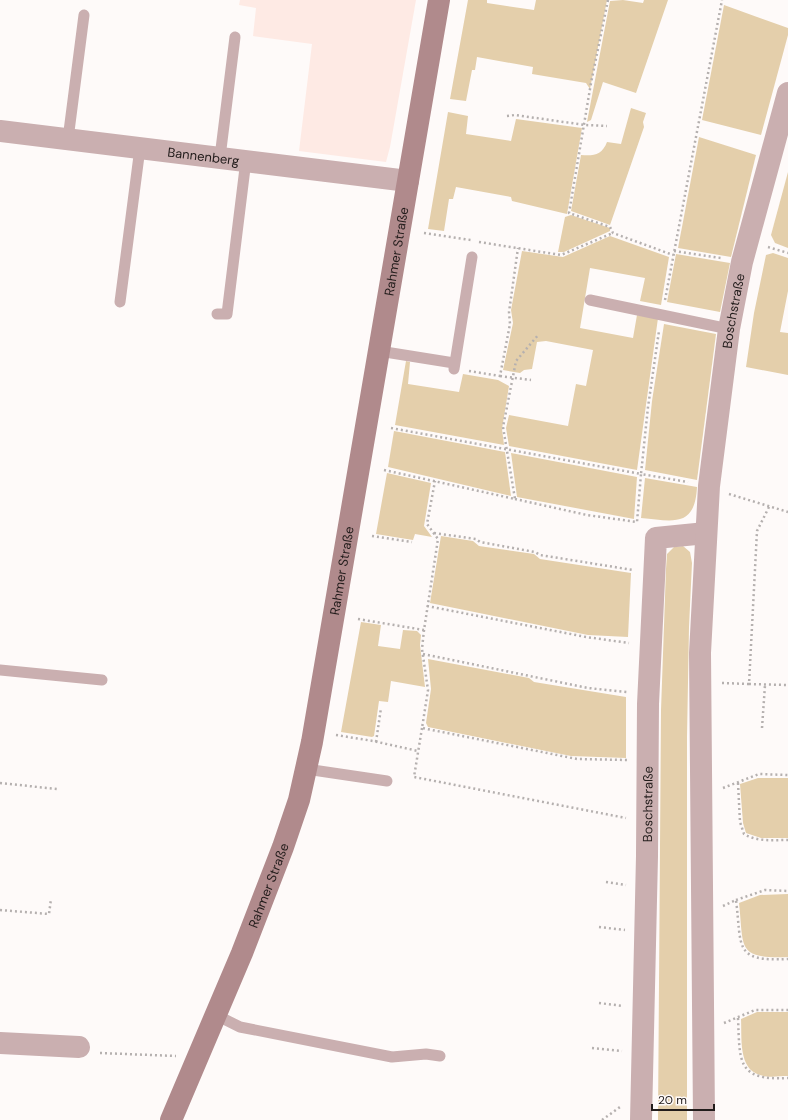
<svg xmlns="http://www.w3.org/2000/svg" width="788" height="1120" font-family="'DM Sans',sans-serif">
<rect width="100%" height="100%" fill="#fefaf9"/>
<polygon fill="#feeae4" points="240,0 416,0 390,147 386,162 299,151 312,44 253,36 256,8 239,5"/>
<g fill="#e4cfab">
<polygon points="468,0 487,0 487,3 534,10 536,0 607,0 590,89 586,83 532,74 533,67 477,57 475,70 472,70 466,101 450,99"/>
<polygon points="623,0 643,3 644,0 668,0 636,93 603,82 591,120 587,122 610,1"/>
<polygon points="724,5 788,28 788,35 761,135 702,120"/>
<path d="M631,108L646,113L643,122L644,127L610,225L571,211L581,155C594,156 602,155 607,142L621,144Z"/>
<polygon points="448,112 468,116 466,134 511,141 516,119 582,128 567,214 512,201 511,197 456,187 453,199 449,199 444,231 428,229"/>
<polygon points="699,137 756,155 731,257 678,248"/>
<polygon points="788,172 788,248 775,243 771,235"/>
<polygon points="571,215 610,228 610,231 564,252 558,252 565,217"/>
<polygon points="610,236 669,257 661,305 640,301 645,278 590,268 580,328 633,338 637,315 658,318 637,470 509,446 506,428 509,415 568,426 576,384 586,386 593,350 546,341 537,342 532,369 524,370 520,373 503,370 513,323 511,310 522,251 563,257"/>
<polygon points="773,253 788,258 788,291 780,332 788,333 788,375 746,367 754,313 766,255"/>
<polygon points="676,254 730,263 720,312 667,302"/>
<polygon points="664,324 716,334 697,480 645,470 652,401"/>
<polygon points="406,361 410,362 408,384 459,392 463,374 498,380 509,386 502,429 504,445 395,425"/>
<polygon points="394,431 505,452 511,496 388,467"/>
<polygon points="511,453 637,477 634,519 517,497"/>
<polygon points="387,473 431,483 424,526 432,537 415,534 413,540 376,534"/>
<path d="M645,478L697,487C695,528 673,521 641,518Z"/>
<polygon points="441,536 473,541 479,546 534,554 540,559 631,573 628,637 588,635 430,603"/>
<polygon points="683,546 690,552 692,563 689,627 687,737 687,1120 658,1120 661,710 666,569 667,554 674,547"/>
<polygon points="361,622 381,625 378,646 400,649 403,630 417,631 421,635 420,645 425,687 391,681 388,702 379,701 374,736 372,737 341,732"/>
<polygon points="428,659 529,678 534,682 626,697 626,758 571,756 428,727 426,723 431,689"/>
<polygon points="758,778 788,778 788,838 761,838 746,833 743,823 740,784"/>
<path d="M788,894V957C736,959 744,948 739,903L760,895Z"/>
<path d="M757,1012H788V1076C779,1076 768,1078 760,1075C738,1069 742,1037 741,1019Z"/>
</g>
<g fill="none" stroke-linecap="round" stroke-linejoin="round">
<g stroke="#b5b0af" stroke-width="2.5" stroke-dasharray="2 3" stroke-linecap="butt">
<polyline points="608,0 591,83 569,213 610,227 613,233 673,255"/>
<polyline points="507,116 515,115 585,125 607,126"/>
<polyline points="424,233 471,240"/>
<polyline points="479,242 561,255 613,233"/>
<polyline points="768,247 788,253"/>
<polyline points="674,251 721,258"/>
<polyline points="665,300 722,0"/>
<polyline points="469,371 500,376 510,324 509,312 518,248"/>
<polyline points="500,376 531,380"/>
<polyline points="391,428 641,474 648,407 659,331"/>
<polyline points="384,470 515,499 503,427 516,361 539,334"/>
<polyline points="729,494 788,512"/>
<polyline points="515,499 587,515 637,522 641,474 688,482"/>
<polyline points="769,507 757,531 749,684 788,685"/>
<polyline points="434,533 476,539 480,542 535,552 540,555 633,570"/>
<polyline points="372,536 412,542"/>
<polyline points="427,606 586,637 629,643"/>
<polyline points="358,619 424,630 438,539 427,524 435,481"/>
<polyline points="424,630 422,649 428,690 422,728 577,759 627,760"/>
<polyline points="423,654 588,688 627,692"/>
<polyline points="722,683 749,684"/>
<polyline points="422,728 414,777 626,818"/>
<polyline points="762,728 765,685"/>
<polyline points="336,735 373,741 418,751"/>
<polyline points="376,742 381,708"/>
<polyline points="0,783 57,789"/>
<path d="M738,783L740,822L744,834C757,842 773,840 788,840"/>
<polyline points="723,788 759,774 788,775"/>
<polyline points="606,882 626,885"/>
<polyline points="736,900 765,890 788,891"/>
<path d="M723,906L736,900C742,947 733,962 788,959"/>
<polyline points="0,910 49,914 51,899"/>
<polyline points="599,927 625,930"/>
<polyline points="599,1003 623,1006"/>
<path d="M738,1018C740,1061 736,1081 788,1078"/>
<polyline points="724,1023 755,1010 788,1010"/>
<polyline points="592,1048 622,1051"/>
<polyline points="100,1053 176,1056"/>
<polyline points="602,1120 620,1107"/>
</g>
<g stroke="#caafb0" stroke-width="11">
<polyline points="68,139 84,15"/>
<polyline points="220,157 235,37"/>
<polyline points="590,300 729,329"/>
<polyline points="120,302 140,148"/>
<polyline points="217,314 227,314 246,160"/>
<polyline points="379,351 454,363"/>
<polyline points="454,369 472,257"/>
<polyline points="0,670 102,680"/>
<polyline points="306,769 387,781"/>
<polyline points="216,1015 240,1027 392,1057 426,1054 440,1056"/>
</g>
<g stroke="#caafb0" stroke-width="22">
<path id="s1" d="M0,131L408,181"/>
<polyline points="0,1043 79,1047"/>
<path id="s2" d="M641,1120L647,856L648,704L656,538L706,533"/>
<path id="s3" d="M704,1120L700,653L709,486L729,329L742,262L788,93"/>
</g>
<path stroke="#b08a8c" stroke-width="22" id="s4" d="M171,1120L242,953L283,847L299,800L312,742L439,0"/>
</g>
<g text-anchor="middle" stroke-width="4" stroke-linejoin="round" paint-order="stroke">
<g font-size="13" fill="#221c1b" stroke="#fefaf9">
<text dy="5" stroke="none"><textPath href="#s1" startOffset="205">Bannenberg</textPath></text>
<text dy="5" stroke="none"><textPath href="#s4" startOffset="902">Rahmer Straße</textPath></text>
<text dy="5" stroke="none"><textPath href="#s3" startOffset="811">Boschstraße</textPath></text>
<text dy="5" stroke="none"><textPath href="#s4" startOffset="578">Rahmer Straße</textPath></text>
<text dy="5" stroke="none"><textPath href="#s2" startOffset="316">Boschstraße</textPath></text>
<text dy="5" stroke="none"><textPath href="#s4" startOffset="254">Rahmer Straße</textPath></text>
</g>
</g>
<path d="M652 1104v6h62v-6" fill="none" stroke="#221c1b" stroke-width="2"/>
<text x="658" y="1104" font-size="12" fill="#221c1b" stroke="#fefaf9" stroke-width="3" paint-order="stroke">20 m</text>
</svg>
